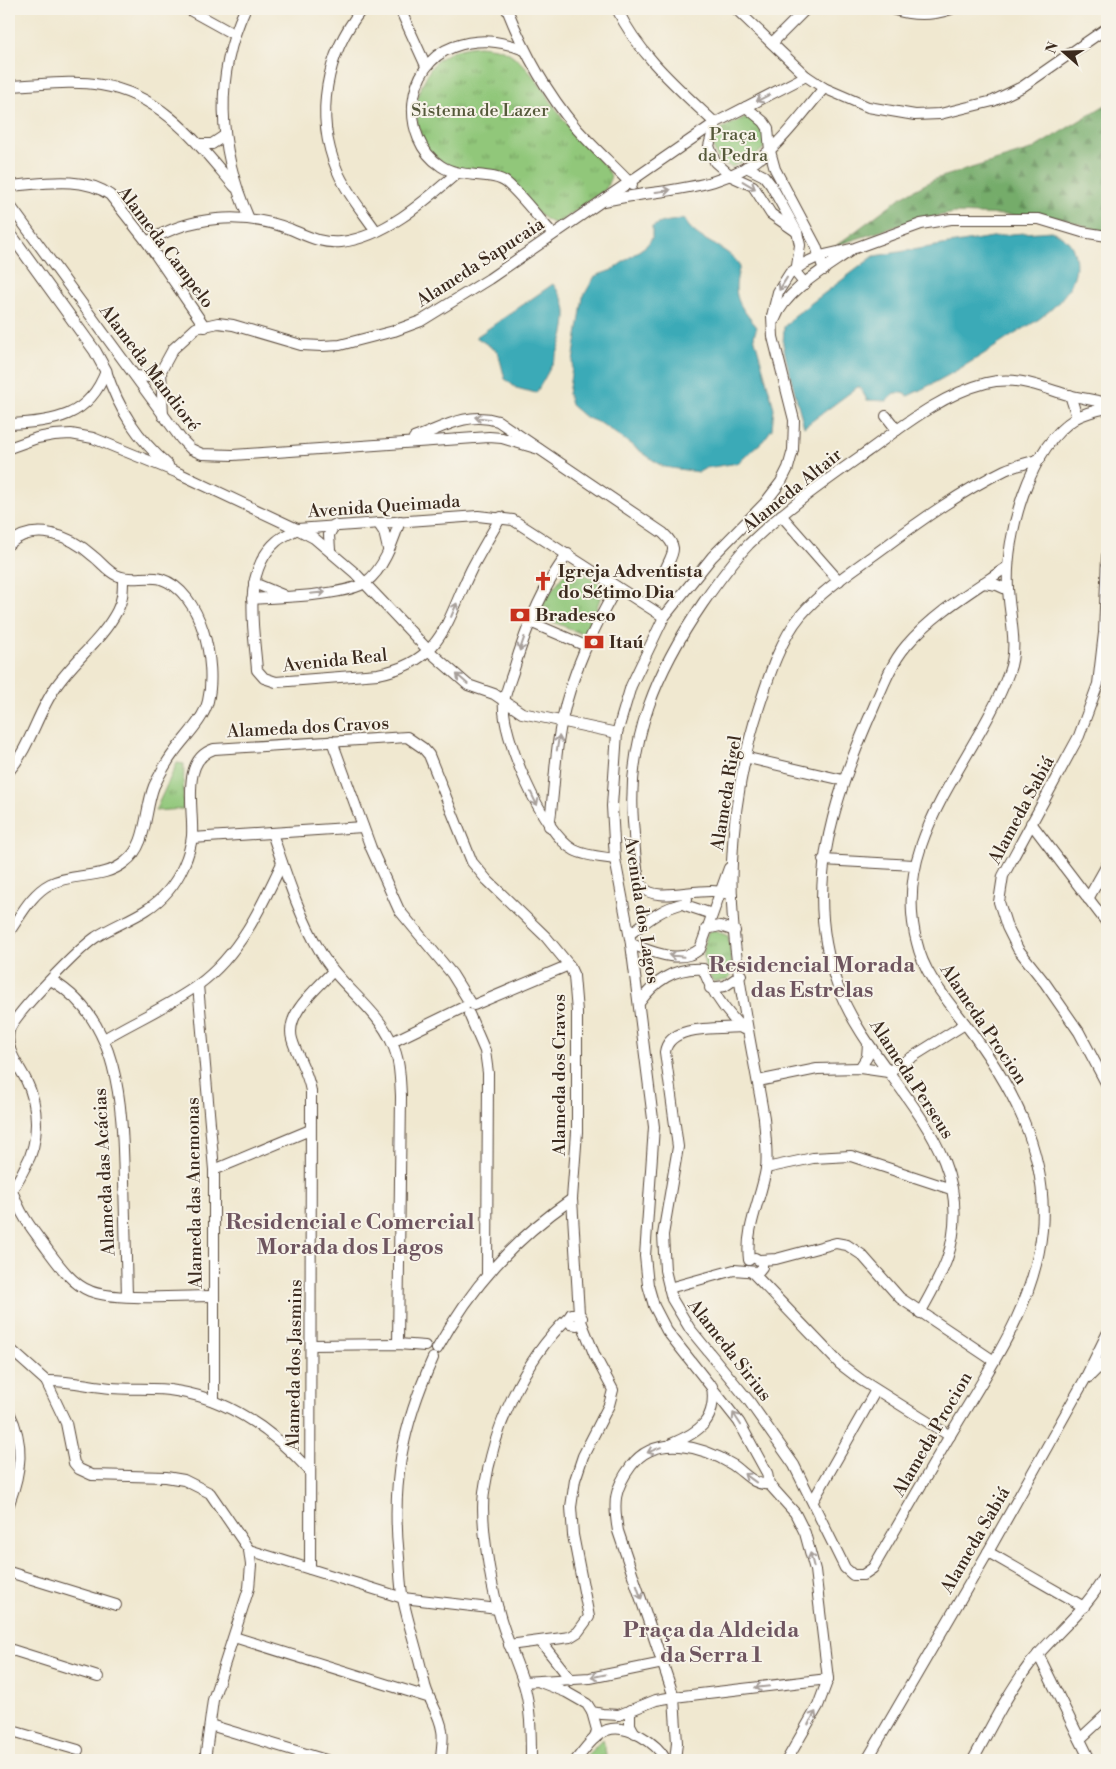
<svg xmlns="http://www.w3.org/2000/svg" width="1116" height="1769" font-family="'Libre Bodoni',serif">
<defs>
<pattern id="grass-tufts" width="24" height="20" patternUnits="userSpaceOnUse" patternTransform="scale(1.25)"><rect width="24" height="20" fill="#91c77a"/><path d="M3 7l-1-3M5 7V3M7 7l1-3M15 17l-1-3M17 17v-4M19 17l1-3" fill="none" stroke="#78a263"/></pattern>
<pattern id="forest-firs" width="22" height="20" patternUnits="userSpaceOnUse" patternTransform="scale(1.25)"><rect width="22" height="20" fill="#74ac6a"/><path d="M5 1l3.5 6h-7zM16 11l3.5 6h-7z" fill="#608c57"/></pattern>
</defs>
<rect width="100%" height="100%" fill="#f7f3e8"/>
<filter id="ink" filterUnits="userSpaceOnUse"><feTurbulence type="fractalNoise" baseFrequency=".02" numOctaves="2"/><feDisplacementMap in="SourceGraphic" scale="10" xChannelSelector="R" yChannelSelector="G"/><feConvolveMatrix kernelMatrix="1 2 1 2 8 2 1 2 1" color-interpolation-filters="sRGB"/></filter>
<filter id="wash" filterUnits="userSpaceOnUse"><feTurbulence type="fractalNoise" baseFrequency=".0096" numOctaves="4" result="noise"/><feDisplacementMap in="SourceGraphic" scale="20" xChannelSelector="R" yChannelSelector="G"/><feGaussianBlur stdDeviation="1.12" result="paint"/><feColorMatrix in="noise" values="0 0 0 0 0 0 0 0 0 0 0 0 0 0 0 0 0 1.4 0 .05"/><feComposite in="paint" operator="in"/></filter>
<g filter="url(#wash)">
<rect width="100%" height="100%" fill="#f0e8d0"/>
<g fill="url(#grass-tufts)" stroke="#66784c">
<path d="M479,46C491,47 502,48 512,55C537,74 552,106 571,130C584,146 601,158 611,176L606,189L558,223C541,225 520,190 508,179C497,170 457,175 439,160C414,139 410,104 426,77C429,71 432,65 437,61C449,51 463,47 479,46Z"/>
<path d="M748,116C760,121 775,138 761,151C753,158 741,162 732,167C717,163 714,154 712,139L719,130Z"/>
<polygon points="571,565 604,587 587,636 534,614"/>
<polygon points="177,763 184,764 183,809 155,811"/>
<path d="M714,930L728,936L733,973L728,980L714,982C701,968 702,950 708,932Z"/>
<polygon points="603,1739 607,1759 610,1760 582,1760"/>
</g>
<polygon fill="url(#forest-firs)" stroke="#586b44" points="1107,104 1107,229 1102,231 1057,217 955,213 916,220 837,245 901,197 935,179 1031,150"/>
<g fill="#3aaab7" stroke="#3a6a6a">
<path d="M684,218C694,242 727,244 740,266C731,296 738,304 757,327L754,336L774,408L772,429L763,441L738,463L706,468L699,472L664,467L657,463L602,424L585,417L571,405L568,394L583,297L595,276L612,270L647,245L652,238V227C664,220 671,222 684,218Z"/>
<path d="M1051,231C1065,236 1072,242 1075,256C1080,278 1064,299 1048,312C1037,322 1022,329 1010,337C977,359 944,379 908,396L902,393H894L887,401L867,400L859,386L804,427L787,363L783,344L784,327L794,316L874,256L1011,234Z"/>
<path d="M553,284C560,294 567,303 566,316C566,342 549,371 536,393L516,388L505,379L498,352L476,337Z"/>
</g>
</g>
<g filter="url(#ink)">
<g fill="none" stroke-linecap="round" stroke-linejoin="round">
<defs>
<g id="minor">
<polyline points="188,9 235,35"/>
<path d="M245,9C213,79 219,150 249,219"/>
<path d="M362,9C326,54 314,115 337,170C346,192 363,212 376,231"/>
<polyline points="400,9 426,66"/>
<path d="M507,9C524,52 546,92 576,128C594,148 614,166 632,185"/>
<path d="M617,9C639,55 678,88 715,123L709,146L715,162L731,176L753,186L771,214L797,232"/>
<polyline points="736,9 806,76 824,88 868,107 915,115 940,114 993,101 1022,87 1107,28"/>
<path d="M892,9C913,16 931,16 951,9"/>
<polyline points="772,43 806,9"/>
<path d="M524,50C500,40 478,38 453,47C405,64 399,139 441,166C460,179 493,171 507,183C524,198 538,218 553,234"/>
<path d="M9,86C39,85 72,80 101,85C163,95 197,143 235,187"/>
<polyline points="746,107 764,122 768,128 770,151 775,169 816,246 824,270"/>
<polyline points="198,144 212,144 224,136"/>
<polyline points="746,167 764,176 771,185 797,232 800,245 796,273 805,284"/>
<path d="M9,186C40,184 83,175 110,195L147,242L205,327"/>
<path d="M604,201C660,188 723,193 769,151C789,133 806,109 824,88"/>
<polyline points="9,204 181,439 191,449 202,454 233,455 489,437 502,438 539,449"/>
<path d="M147,242C190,216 242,211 290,229C307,236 321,244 341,242C385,237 425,201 457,173"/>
<path d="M775,319C785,291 826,268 850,251"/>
<path d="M106,371C119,410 137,438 168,465"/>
<polyline points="136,376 150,377 161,371"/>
<polyline points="1070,395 1077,417"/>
<polyline points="163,416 161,371 173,349 196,328 218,323 233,325 301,345 322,346 340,345 394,331 421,321 489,279 715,123 806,76"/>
<polyline points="886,416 897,430"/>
<path d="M9,424C54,422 89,417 106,371"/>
<path d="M414,438C442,428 467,411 498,421L663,533C679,548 673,552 665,570"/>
<polyline points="9,448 37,438 54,435 71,434 93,438 176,472 297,529 478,516 513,520 664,617"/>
<polyline points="781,515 839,581"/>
<path d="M501,517C491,534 481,551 472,568C447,618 444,662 378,674L276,682L264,678L257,670C254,628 241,572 277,541C283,536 291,533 297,529L314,538L355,573L428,650L468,685L494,694L522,713L617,733"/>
<polyline points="378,523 384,532 388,549"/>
<path d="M9,544C34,522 70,535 93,556C101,562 107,571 116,575C130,582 146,575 161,579C202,592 217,664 208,701C204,719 186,736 175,751C167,761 160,774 154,786C144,811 148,845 125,862C103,880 74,872 50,884C31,894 21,915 9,932"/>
<polyline points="330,550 329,535 334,525"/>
<path d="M568,554C541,588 525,631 513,672C510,681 506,691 504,701C500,734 543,834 574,850C585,856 602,857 615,859"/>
<polyline points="1107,556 1104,633 1098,684 1079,736 1003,876 999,902 1007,927 1018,949 1045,983 1079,1032 1107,1085"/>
<polyline points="254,583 283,595"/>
<polyline points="983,583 997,585 1008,590"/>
<path d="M252,599C279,597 346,596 366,582C384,569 393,541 400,521"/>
<polyline points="530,622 586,646"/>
<polyline points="332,741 371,848 399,910 452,974 470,1003"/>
<polyline points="744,757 843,780"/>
<path d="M9,771C30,747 37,714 55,688C73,661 102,640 117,611C123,600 123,590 123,578"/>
<polyline points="1031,823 1107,923"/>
<path d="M549,826C555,791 554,755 562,720C572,672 593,629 617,587"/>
<path d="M272,833C286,874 299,916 321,953C340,986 377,1008 392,1043C400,1060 400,1078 401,1096L398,1344"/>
<polyline points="192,838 363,827"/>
<polyline points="823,860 914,865"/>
<path d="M732,896C710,881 657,906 643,887C634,875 635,838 633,822C627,739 657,670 703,603C717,583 732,562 749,544C785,509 827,480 868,451C904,425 943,394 986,383C1015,375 1041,387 1068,395C1081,398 1094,400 1107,403"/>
<polyline points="687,899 685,905 712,914"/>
<polyline points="1088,899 1107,865"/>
<polyline points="706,929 720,926 735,931"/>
<path d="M630,934C648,920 662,908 685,903"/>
<path d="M631,944C653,952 680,965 700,949L729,868"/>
<path d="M51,980C122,1021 122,1110 124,1181C125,1219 126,1257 127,1296"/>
<polyline points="198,985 214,1170 214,1401"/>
<polyline points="710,988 725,986 741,975"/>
<path d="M639,1003C655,981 674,967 703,969C712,993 725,1011 743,1029"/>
<polyline points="474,1005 569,965"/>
<polyline points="469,1014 485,1051 488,1073 487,1273"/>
<path d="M741,1027C718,1029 669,1024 665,1052L678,1147L663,1235L665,1270L672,1299L690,1329L749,1401L794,1465L845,1568L853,1575H863L873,1568C900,1522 926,1477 952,1432C989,1369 1035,1305 1042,1230C1049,1151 1010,1082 963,1021C945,997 924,974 917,943C889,838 975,764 1009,672C1019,646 1009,615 1008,588C1005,536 1029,447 1076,418C1085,413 1097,410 1107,408"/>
<path d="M104,1039C134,1021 169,1006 198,985C239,955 261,908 282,863"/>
<polyline points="392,1042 464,1007"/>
<polyline points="860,1068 867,1057 868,1044"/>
<polyline points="758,1081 817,1069 860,1068 888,1072 965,1024"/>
<polyline points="766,1168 813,1158 851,1156 951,1189"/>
<polyline points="214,1170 310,1130"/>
<path d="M12,1189C18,1211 31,1228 44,1245C56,1261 71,1284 90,1291C113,1301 185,1296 213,1296"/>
<path d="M9,1192C16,1186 21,1175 25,1167C40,1141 39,1106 26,1080C18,1064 5,1050 9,1031C13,1015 80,948 96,937C121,921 148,915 168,891C180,877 190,855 192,836C194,809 180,760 214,749L407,737L423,748L429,755L472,862L487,880L546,937L569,965L574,976L577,1012V1132L572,1199L579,1313L582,1318L577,1325L571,1324L569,1319L571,1314L579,1313"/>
<path d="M749,1260C745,1228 761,1199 766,1169C768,1153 765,1134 764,1118C750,1035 728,947 732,862C734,809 743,757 759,707C769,676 780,640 801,615C823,589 855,569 882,549C921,520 962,491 1005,470C1016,465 1029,463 1040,459"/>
<polyline points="760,1260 776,1259 836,1243 847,1245 862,1255 900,1298 994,1361"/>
<polyline points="752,1272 840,1364 861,1380 950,1436"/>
<polyline points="669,1288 734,1270 758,1272 762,1267 762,1262 755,1258"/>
<path d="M920,1313C930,1295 940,1278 947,1259C985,1147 872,1079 838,987C803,892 831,806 869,718C880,694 889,666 906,646C934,613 972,591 1007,567"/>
<polyline points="311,1345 398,1344 425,1346"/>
<polyline points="9,1348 46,1381 66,1423 74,1463 79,1469 92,1475 166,1477 184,1480 210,1493 249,1550 251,1565 249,1588 213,1700 205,1760"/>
<path d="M437,1349C472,1286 513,1240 572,1199"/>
<path d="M433,1358C402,1427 391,1483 399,1558C400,1571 400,1586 403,1599C409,1627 418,1653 424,1681C427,1699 439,1711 442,1730C444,1739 441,1751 441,1760"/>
<polyline points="1089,1377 1107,1359"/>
<path d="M46,1381C68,1380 89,1386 111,1388C132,1390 155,1387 176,1391C229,1399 273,1431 309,1470"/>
<path d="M9,1412C25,1444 21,1471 9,1504"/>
<path d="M671,1444C700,1432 717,1420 712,1386"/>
<polyline points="813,1501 876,1390"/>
<polyline points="249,1550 403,1598 498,1609"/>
<polyline points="988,1552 1084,1607"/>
<path d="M310,1569L311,1091C307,1069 297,1057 292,1039C285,1013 317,989 333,971"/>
<polyline points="9,1572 116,1605"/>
<polyline points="234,1637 427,1697"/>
<polyline points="541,1642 571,1680"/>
<polyline points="509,1645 570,1637 578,1632 589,1617 573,1535 571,1507 575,1480 583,1456 609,1405 613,1390 595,1356 581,1321"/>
<polyline points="9,1649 98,1677"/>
<polyline points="1038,1654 1090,1760"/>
<polyline points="523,1682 590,1678 663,1663"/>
<polyline points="540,1682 566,1692 587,1704 592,1712 602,1714 619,1715 656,1700 674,1697 828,1679"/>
<polyline points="630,1710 630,1725 635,1734"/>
<polyline points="592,1712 597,1730 595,1738"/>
<polyline points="210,1725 326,1760"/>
<polyline points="9,1730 78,1750"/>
<polyline points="1080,1739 1107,1714"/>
<path d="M531,1760C531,1734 531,1707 523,1681C515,1657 504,1634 498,1609C490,1579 480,1522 484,1492C493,1429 522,1362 569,1317"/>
<path d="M576,1760C584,1750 594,1735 607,1730C627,1723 657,1743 666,1760"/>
<path d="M675,1760L677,1743L674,1697L618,1531C613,1502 614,1489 631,1466C656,1432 704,1447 733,1465C745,1473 754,1486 769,1484"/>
<polyline points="787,1760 818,1706 828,1679 815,1570 805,1533 795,1513 769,1484 767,1473 739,1422 667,1331 654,1306 648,1285 645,1256 654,1127 631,944 615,859 612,806 617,733 631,686 664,617 712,557 765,503 781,482 788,468 793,450 794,420 773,337 772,316 778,292 790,273 805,263 820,256 855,248 921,224 951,219 1039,219 1082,232 1107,236"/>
<polyline points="867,1760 988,1552 1084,1381 1107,1334"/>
<path d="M973,1760C990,1729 1007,1694 1029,1665C1055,1633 1088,1609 1107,1572"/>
</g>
<polyline id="tertiary" points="9,232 95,351 106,371"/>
</defs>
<use href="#minor" stroke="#564639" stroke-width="12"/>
<use href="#tertiary" stroke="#564639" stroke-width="13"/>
<use href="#minor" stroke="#fff" stroke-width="10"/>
<use href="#tertiary" stroke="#fff" stroke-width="11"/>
</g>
<defs><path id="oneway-shaft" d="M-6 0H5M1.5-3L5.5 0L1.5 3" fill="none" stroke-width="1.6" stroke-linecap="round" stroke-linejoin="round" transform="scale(1.25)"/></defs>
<g stroke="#a79f9a">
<use href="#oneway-shaft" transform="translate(763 98) rotate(153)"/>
<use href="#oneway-shaft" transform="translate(749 185) rotate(31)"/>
<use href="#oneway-shaft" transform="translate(663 191) rotate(-7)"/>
<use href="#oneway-shaft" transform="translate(783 284) rotate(122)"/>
<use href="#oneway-shaft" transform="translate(482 418) rotate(-172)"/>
<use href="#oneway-shaft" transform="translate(318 593) rotate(-6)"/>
<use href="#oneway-shaft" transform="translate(454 610) rotate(-67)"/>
<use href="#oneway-shaft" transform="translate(522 644) rotate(109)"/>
<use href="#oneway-shaft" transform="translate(462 679) rotate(-139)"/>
<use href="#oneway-shaft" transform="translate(558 743) rotate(-81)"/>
<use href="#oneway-shaft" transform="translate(534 799) rotate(65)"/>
<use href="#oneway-shaft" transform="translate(676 956) rotate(-174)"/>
<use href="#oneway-shaft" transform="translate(737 1419) rotate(-123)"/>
<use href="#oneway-shaft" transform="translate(654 1450) rotate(158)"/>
<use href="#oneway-shaft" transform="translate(750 1478) rotate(-144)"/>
<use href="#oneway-shaft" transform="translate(812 1560) rotate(-104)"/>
<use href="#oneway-shaft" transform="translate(639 1592) rotate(71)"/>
<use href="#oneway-shaft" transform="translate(598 1676) rotate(168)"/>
<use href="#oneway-shaft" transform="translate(762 1687) rotate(174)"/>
<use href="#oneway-shaft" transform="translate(812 1718) rotate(-60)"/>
</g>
</g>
<defs>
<symbol id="church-bare" viewBox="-9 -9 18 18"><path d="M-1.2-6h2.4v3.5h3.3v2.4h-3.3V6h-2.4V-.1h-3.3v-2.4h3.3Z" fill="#c8321e" stroke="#f7f3e8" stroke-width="2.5" paint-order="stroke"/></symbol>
<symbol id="bank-bare" viewBox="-9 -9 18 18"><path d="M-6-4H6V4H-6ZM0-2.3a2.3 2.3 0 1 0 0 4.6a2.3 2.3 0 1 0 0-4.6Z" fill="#c8321e" stroke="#f7f3e8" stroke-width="2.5" paint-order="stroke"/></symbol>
</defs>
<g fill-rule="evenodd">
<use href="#church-bare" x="529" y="567" width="28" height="28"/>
<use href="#bank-bare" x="506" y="601" width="28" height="28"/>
<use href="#bank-bare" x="580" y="628" width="28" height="28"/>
</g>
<g text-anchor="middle" stroke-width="4" stroke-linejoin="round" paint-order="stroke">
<g font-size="18" fill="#55593a" stroke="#f7f3e8">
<text x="480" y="116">Sistema de Lazer</text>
<text x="733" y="140">Praça<tspan x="733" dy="21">da Pedra</tspan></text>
</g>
<g font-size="18" fill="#3b2a1e" stroke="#f7f3e8">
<text transform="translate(166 247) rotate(53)" y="6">Alameda Campelo</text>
<text transform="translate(480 262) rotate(-33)" y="6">Alameda Sapucaia</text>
<text transform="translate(150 368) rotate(53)" y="6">Alameda Mandioré</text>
<text transform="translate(792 490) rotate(-39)" y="6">Alameda Altair</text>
<text transform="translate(384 506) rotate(-4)" y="6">Avenida Queimada</text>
<text transform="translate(335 660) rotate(-6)" y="6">Avenida Real</text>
<text transform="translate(308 727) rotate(-3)" y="6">Alameda dos Cravos</text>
<text transform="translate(726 793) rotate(-81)" y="6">Alameda Rigel</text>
<text transform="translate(1021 810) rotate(-62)" y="6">Alameda Sabiá</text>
<text transform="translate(642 910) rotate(81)" y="6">Avenida dos Lagos</text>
<text transform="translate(984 1024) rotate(56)" y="6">Alameda Procion</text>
<text transform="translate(559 1075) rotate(-90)" y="6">Alameda dos Cravos</text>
<text transform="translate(912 1079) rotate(57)" y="6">Alameda Perseus</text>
<text transform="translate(104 1172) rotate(-93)" y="6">Alameda das Acácias</text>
<text transform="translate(194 1193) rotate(-91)" y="6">Alameda das Anemonas</text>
<text transform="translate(730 1350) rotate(52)" y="6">Alameda Sirius</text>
<text transform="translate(294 1365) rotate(-89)" y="6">Alameda dos Jasmins</text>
<text transform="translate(932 1434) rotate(-60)" y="6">Alameda Procion</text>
<text transform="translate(975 1540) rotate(-60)" y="6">Alameda Sabiá</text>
</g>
<g font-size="18" font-weight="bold" fill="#3b2a1e" stroke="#f7f3e8" text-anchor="start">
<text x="558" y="577">Igreja Adventista<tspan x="558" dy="21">do Sétimo Dia</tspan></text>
<text x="535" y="621">Bradesco</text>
<text x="609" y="648">Itaú</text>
</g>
<g font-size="22" font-weight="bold" fill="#6e555f" stroke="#f7f3e8">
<text x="812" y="972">Residencial Morada<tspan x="812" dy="25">das Estrelas</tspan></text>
<text x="350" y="1229">Residencial e Comercial<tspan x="350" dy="25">Morada dos Lagos</tspan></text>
<text x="711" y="1637">Praça da Aldeida<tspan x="711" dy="25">da Serra 1</tspan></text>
</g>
</g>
<rect width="1116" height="1769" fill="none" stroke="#f7f3e8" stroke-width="30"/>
<g transform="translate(1064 52) rotate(290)" stroke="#f7f3e8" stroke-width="4" paint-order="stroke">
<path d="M0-4L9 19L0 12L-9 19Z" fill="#3b2a1e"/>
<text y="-8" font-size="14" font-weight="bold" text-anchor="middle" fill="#3b2a1e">N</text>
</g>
</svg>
